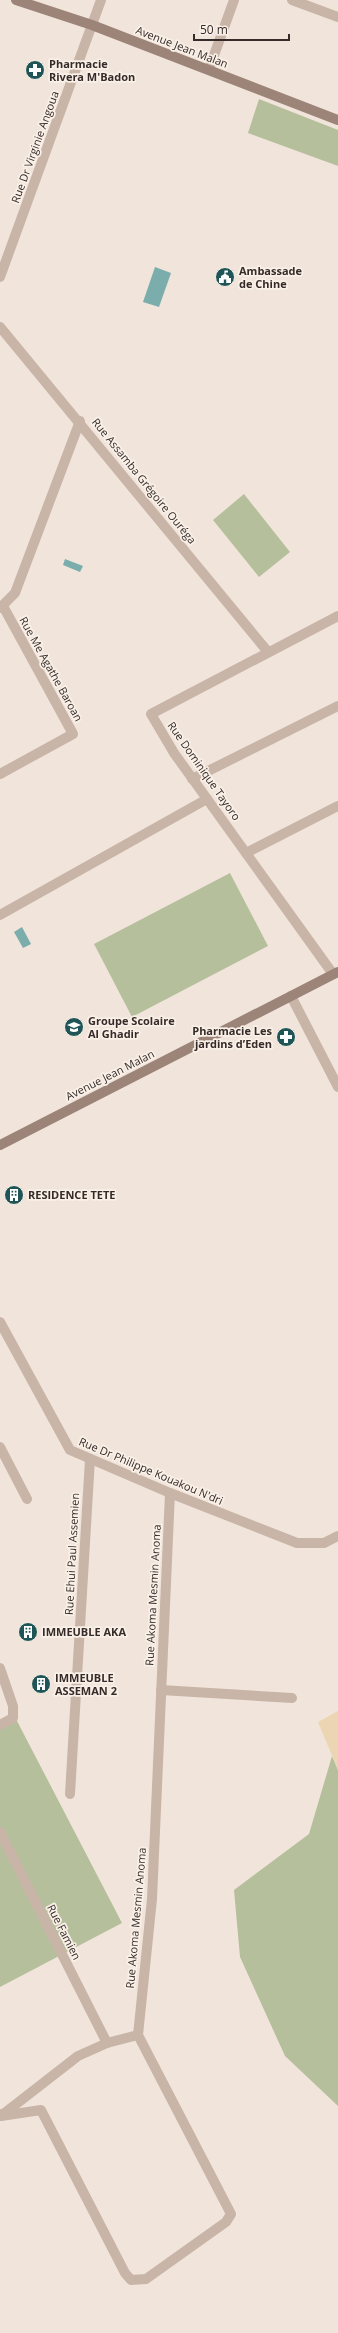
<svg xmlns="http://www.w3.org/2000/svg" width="338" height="2333" font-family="'Open Sans',sans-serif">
<rect width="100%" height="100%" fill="#f1e5db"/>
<g fill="#b6bf9c">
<polygon points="259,99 338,130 338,166 248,133"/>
<polygon points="244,494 290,552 259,577 213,520"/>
<polygon points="230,873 268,946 132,1017 94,944"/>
<polygon points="17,1721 122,1923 0,1987 0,1730"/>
<polygon points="332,1756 338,1770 338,2106 285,2056 240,1957 234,1890 309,1834"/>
</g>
<polygon fill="#ebd5b3" points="338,1711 338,1770 318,1722"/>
<g fill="#7badac">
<polygon points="155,267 171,273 159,307 143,302"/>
<polygon points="65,559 83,566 80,572 63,565"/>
<polygon points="22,927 31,944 23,948 14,932"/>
</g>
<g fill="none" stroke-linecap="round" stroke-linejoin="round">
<g stroke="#c9b5a8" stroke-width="10">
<polyline points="292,0 338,17"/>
<polyline points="209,69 234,0"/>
<polyline points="0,277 101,0"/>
<polyline points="0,327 268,652"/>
<polyline points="0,608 15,593 80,421"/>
<polyline points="0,774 73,734 3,606"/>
<polyline points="192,779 338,706"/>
<polyline points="246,853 338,806"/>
<polyline points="0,915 207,799"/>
<polyline points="333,974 174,753 151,714 338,616"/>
<polyline points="291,996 338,1087"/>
<polyline points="0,1322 70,1450 170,1493 297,1543 324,1543 338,1536"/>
<polyline points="0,1447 27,1499"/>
<polyline points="0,1668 13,1706 13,1718 0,1725"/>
<polyline points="161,1690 292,1698"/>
<polyline points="70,1794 90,1459"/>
<polyline points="0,1832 107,2043"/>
<polyline points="0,2114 1,2116 41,2110 125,2273 131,2280 146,2279 226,2222 231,2214 138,2035 152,1899 170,1493"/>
<polyline points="2,2115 78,2056 107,2043 138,2035"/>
</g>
<g stroke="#9c8479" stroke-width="10">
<polyline points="16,0 92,25 338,120"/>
<polyline points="0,1145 338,972"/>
</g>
</g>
<defs>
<symbol id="pharmacy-disc" viewBox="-11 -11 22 22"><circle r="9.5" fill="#1f5556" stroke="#f9f0e8"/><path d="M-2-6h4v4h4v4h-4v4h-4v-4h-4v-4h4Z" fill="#fff"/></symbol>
<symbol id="civic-disc" viewBox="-11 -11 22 22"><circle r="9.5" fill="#1f5556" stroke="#f9f0e8"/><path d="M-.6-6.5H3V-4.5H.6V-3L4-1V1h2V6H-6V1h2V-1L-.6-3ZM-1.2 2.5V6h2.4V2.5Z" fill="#fff"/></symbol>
<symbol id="school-disc" viewBox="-11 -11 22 22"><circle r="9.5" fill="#1f5556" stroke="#f9f0e8"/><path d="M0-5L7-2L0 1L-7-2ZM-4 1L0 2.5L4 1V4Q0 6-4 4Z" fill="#fff"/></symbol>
<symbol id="building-disc" viewBox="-11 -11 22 22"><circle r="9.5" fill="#1f5556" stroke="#f9f0e8"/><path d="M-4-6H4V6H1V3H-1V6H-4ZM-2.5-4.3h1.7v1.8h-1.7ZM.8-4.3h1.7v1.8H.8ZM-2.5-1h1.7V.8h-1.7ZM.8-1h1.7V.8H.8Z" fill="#fff"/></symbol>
</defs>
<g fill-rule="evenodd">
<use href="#pharmacy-disc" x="24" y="59" width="22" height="22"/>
<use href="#civic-disc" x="214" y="266" width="22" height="22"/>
<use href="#school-disc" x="63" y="1016" width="22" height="22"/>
<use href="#pharmacy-disc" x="275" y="1026" width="22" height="22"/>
<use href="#building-disc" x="3" y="1184" width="22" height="22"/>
<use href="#building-disc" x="17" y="1621" width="22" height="22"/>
<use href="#building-disc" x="30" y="1673" width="22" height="22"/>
</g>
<g text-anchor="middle" stroke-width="3.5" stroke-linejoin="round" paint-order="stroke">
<g font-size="11" fill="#362b28" stroke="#f9f0e8">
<text transform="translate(182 47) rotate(21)" y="4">Avenue Jean Malan</text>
<text transform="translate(35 147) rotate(-70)" y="4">Rue Dr Virginie Angoua</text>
<text transform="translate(144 481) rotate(51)" y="4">Rue Assamba Grégoire Ouréga</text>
<text transform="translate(51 669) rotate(61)" y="4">Rue Me Agathe Baroan</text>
<text transform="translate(204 771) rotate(55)" y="4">Rue Dominique Tayoro</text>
<text transform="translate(110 1075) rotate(-27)" y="4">Avenue Jean Malan</text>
<text transform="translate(151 1471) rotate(23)" y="4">Rue Dr Philippe Kouakou N'dri</text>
<text transform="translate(72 1554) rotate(-87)" y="4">Rue Ehui Paul Assemien</text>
<text transform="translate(153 1595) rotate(-87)" y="4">Rue Akoma Mesmin Anoma</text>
<text transform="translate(136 1918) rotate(-85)" y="4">Rue Akoma Mesmin Anoma</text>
<text transform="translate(64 1932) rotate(63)" y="4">Rue Famien</text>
</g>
<g font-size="11" font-weight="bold" fill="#362b28" stroke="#f9f0e8" text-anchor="start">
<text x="49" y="68">Pharmacie<tspan x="49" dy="13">Rivera M'Badon</tspan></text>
<text x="239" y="275">Ambassade<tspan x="239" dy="13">de Chine</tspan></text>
<text x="88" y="1025">Groupe Scolaire<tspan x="88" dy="13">Al Ghadir</tspan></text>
<text x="272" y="1035" text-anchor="end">Pharmacie Les<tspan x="272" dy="13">jardins d’Eden</tspan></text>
<text x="28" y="1199">RESIDENCE TETE</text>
<text x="42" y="1636">IMMEUBLE AKA</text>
<text x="55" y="1682">IMMEUBLE<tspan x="55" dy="13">ASSEMAN 2</tspan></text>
</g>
</g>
<path d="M194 34v6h95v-6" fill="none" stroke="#362b28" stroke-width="2"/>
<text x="200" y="34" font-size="12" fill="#362b28" stroke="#f9f0e8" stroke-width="3" paint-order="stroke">50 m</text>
</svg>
